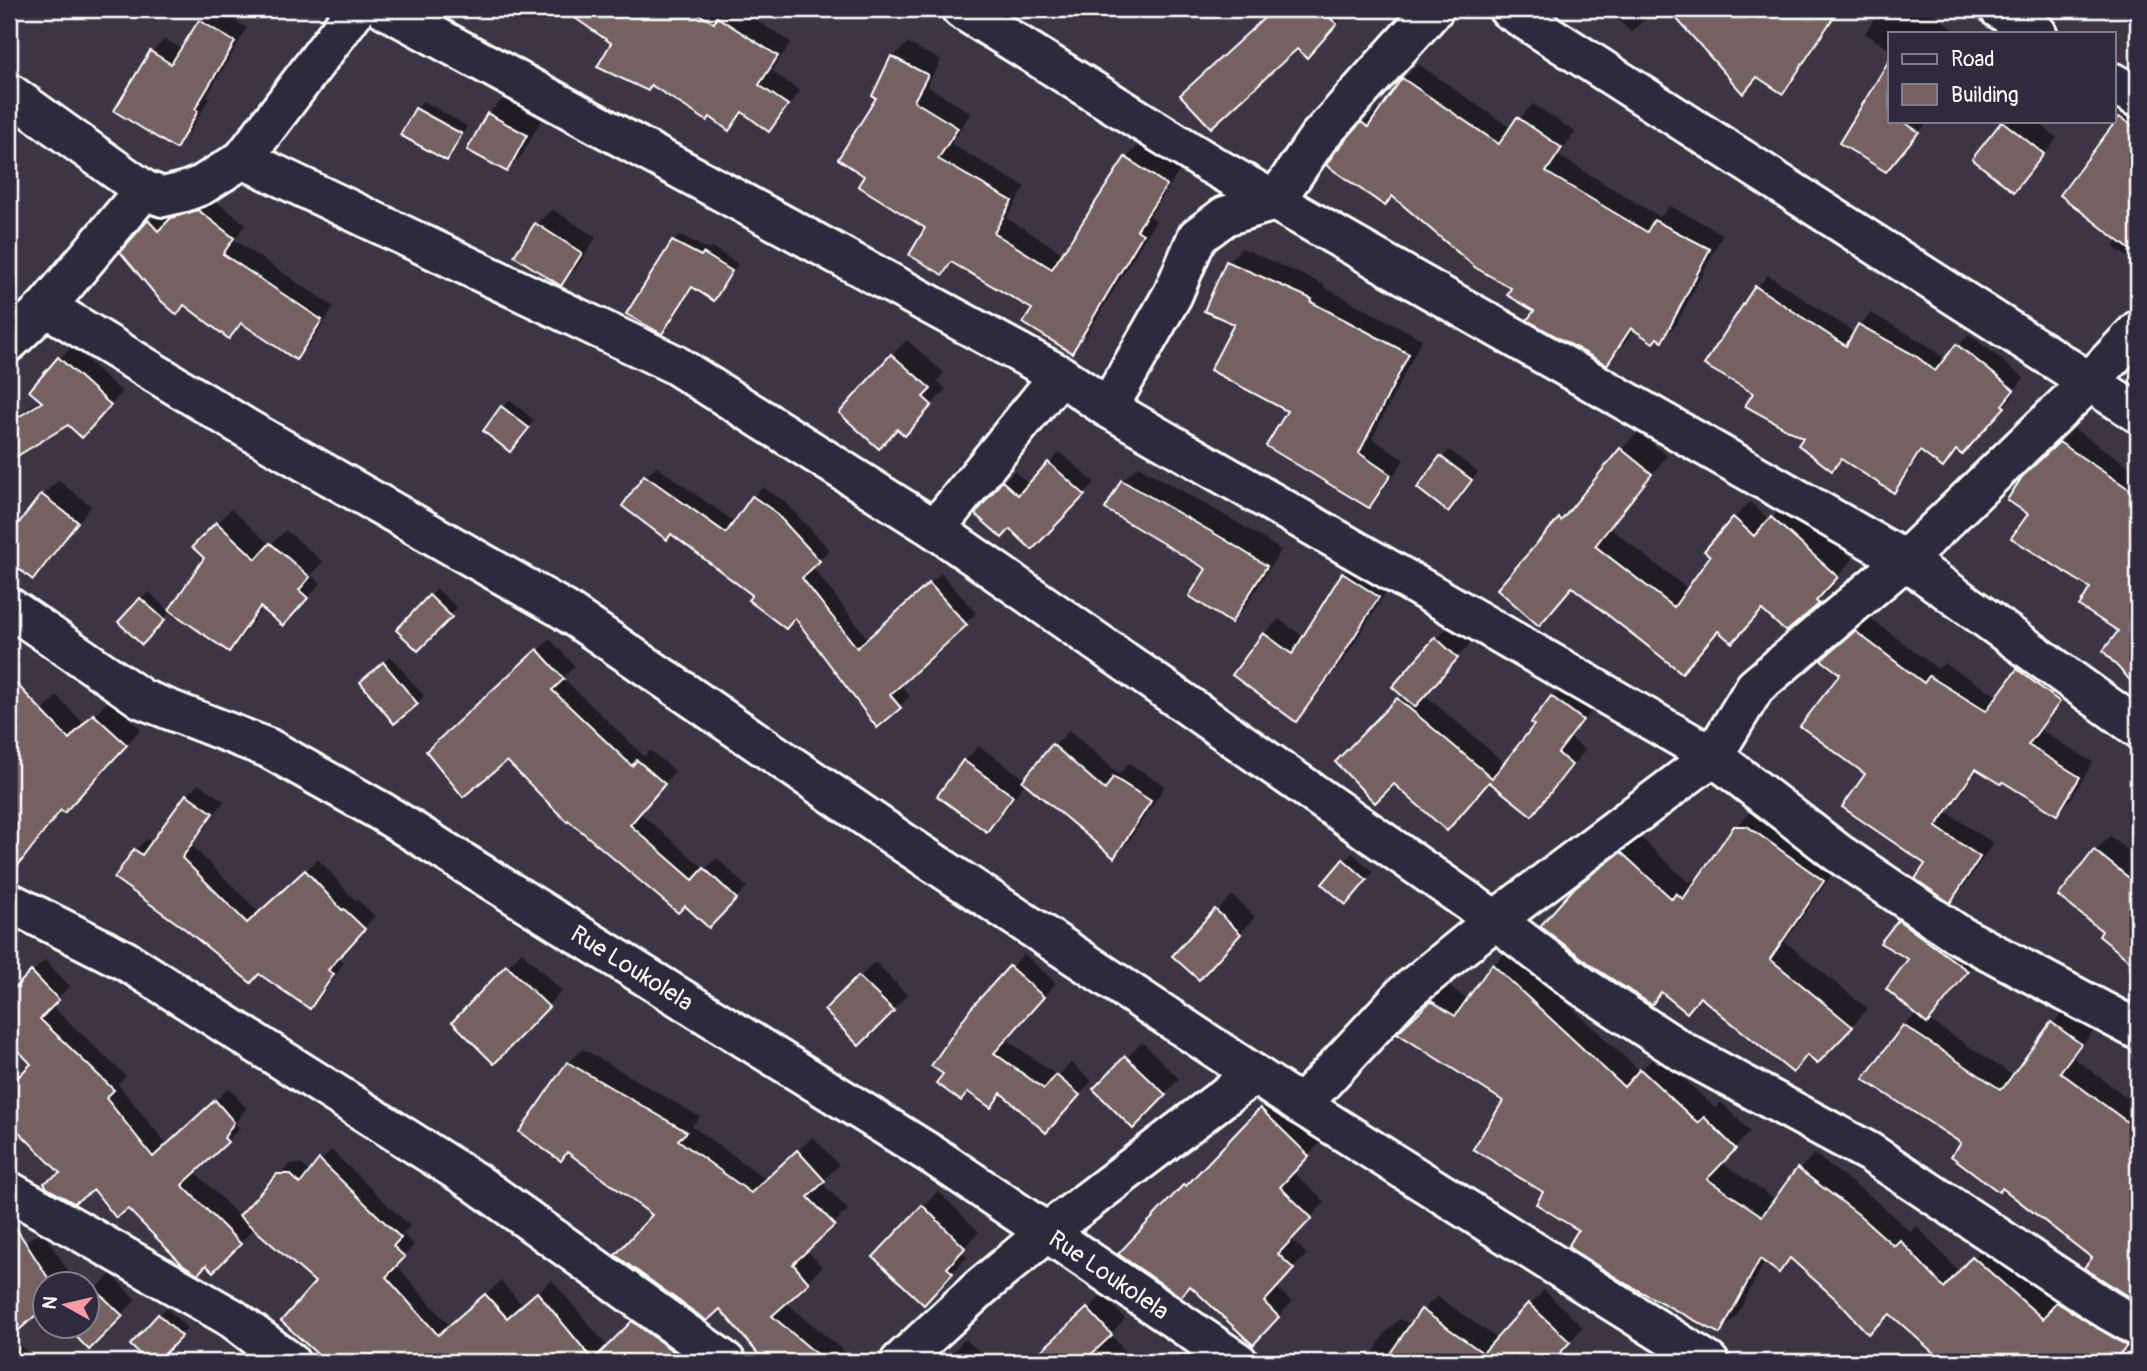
<svg xmlns="http://www.w3.org/2000/svg" width="2147" height="1371" font-family="Pangolin,sans-serif">
<rect width="100%" height="100%" fill="#3d3544"/>
<filter id="ink" filterUnits="userSpaceOnUse"><feTurbulence type="fractalNoise" baseFrequency=".0143" numOctaves="2"/><feDisplacementMap in="SourceGraphic" scale="14" xChannelSelector="R" yChannelSelector="G"/><feConvolveMatrix kernelMatrix="1 2 1 2 8 2 1 2 1" color-interpolation-filters="sRGB"/></filter>
<g filter="url(#ink)">
<g fill="#0007">
<polygon points="213,9 216,9 247,28 207,96 210,97 189,133 175,146 152,52 165,39 183,50 201,21"/>
<polygon points="565,9 739,9 791,42 772,71 800,91 782,116 769,130 745,112 729,129 710,115 653,83 647,89 613,43"/>
<polygon points="1256,9 1350,9 1321,41 1266,17"/>
<polygon points="1606,9 1657,9 1631,32"/>
<polygon points="1670,9 1841,9 1793,82 1783,92 1758,76 1743,92"/>
<polygon points="1881,9 1936,9 1933,13 1959,33 1890,33 1890,50 1865,33"/>
<polygon points="907,43 941,60 927,86 971,113 951,144 1025,187 1007,218 1064,254 1126,158 1140,144 1180,170 1150,216 1156,220 1086,336 1072,351 1034,309 954,262 943,273 927,227 867,175 878,97 893,57"/>
<polygon points="1418,64 1511,128 1533,104 1575,132 1559,156 1660,217 1670,206 1723,234 1676,325 1662,339 1634,329 1621,348 1607,363 1536,310 1513,287 1393,195 1384,204 1363,124 1377,109 1380,111 1403,79"/>
<polygon points="503,99 541,120 522,155 507,170 488,114"/>
<polygon points="423,101 467,126 454,152 447,159 416,109"/>
<polygon points="2138,101 2138,264 2113,247 2119,239 2121,118"/>
<polygon points="1890,121 1929,121 1886,169"/>
<polygon points="2005,121 2036,121 2057,138 2029,174 2014,189 1975,158"/>
<polygon points="212,198 246,224 234,240 334,307 309,345 296,358 243,322 229,337 123,252 162,208 171,219 186,205"/>
<polygon points="552,209 596,237 576,269 561,284 516,256 537,224"/>
<polygon points="680,235 709,250 712,247 738,264 721,291 714,298 694,286 669,325 662,332 673,242"/>
<polygon points="1242,248 1325,285 1324,287 1422,339 1372,438 1404,460 1383,491 1368,506 1289,410 1236,323 1227,262"/>
<polygon points="1768,275 1855,333 1860,325 1871,313 1927,345 1946,360 1969,334 2024,378 2013,392 2015,394 1974,441 1958,449 1943,466 1923,451 1905,479 1893,491 1843,458 1832,469 1806,438 1755,393 1706,365 1757,287"/>
<polygon points="907,340 944,373 937,381 946,389 905,434 892,355"/>
<polygon points="72,346 122,392 95,423 68,423 15,456 9,446 9,421 41,399 59,359"/>
<polygon points="510,400 534,420 517,443 503,407"/>
<polygon points="2074,429 2138,472 2138,687 2105,651 2120,631 2093,587 2030,514 2023,478"/>
<polygon points="1638,432 1667,456 1610,528 1688,589 1713,556 1734,518 1750,502 1770,520 1788,502 1853,559 1831,584 1834,586 1786,630 1763,608 1719,630 1682,670 1573,586 1539,623 1560,520 1577,504 1622,449"/>
<polygon points="1449,450 1478,472 1455,502 1419,487"/>
<polygon points="1060,452 1095,483 1032,547 1003,482 1014,471 1030,485"/>
<polygon points="656,466 736,523 753,497 763,487 784,501 830,550 812,566 868,639 941,573 976,613 900,684 910,696 900,706 796,617 754,595 646,476"/>
<polygon points="1138,466 1240,524 1281,550 1246,606 1231,621 1209,568 1122,481"/>
<polygon points="58,480 91,506 48,562 33,577 9,558 9,539 43,495"/>
<polygon points="231,509 270,545 286,530 323,562 311,575 321,583 297,610 263,607 243,636 229,650 172,610 142,642 120,622 149,592 170,612 207,558 195,547"/>
<polygon points="1358,559 1393,581 1345,658 1311,704 1296,720 1264,634 1279,619 1304,637 1343,574"/>
<polygon points="437,589 457,608 418,649 398,630"/>
<polygon points="1870,618 1938,669 1944,663 1999,697 2018,670 2032,656 2073,687 2041,730 2093,762 2071,799 2057,813 2003,780 1979,768 1948,813 1993,843 1964,887 1950,900 1867,774 1842,673 1824,659"/>
<polygon points="1451,624 1472,641 1425,695 1505,763 1536,725 1534,723 1553,697 1567,683 1596,705 1571,738 1585,750 1546,799 1532,814 1490,780 1447,829 1394,782 1337,762 1404,694 1436,639"/>
<polygon points="550,639 575,666 563,678 644,756 650,750 675,771 640,813 705,869 717,858 747,887 709,926 685,904 507,758 440,739"/>
<polygon points="9,649 21,661 9,674"/>
<polygon points="391,657 424,696 417,703 369,675"/>
<polygon points="57,696 85,725 109,700 141,729 79,796 63,810 36,844 21,859 9,849 9,754 43,711"/>
<polygon points="1069,730 1119,774 1129,763 1165,786 1129,841 1114,856 1026,782 1002,814 987,830 964,761 979,746 1025,779"/>
<polygon points="199,784 224,801 192,846 260,913 318,859 355,900 356,899 375,916 338,958 344,962 322,996 310,1007 135,850 147,839 153,843 187,795"/>
<polygon points="1753,809 1840,863 1785,942 1868,1009 1817,1062 1809,1054 1793,1071 1702,996 1687,1011 1663,991 1651,1003 1576,889 1594,871 1639,836 1689,883 1694,878 1698,880 1735,827"/>
<polygon points="2110,836 2138,859 2138,953 2132,960 2105,931 2095,851"/>
<polygon points="1352,853 1373,872 1353,896 1324,883"/>
<polygon points="1232,895 1255,917 1214,962 1175,956"/>
<polygon points="1906,914 1974,963 1929,1020 2014,1076 2053,1023 2066,1009 2094,1030 2073,1057 2138,1106 2138,1300 2087,1268 2094,1258 1963,1143 1904,1026 1917,1013 1910,958 1899,921"/>
<polygon points="1509,950 1640,1071 1657,1054 1715,1108 1721,1102 1750,1132 1721,1162 1776,1200 1799,1170 1814,1154 1874,1199 1911,1232 1917,1226 1960,1273 1989,1242 2058,1303 2073,1288 2138,1333 2112,1362 1947,1362 1890,1311 1839,1300 1792,1258 1779,1271 1765,1261 1736,1317 1720,1332 1580,1230 1546,1191 1505,1101 1400,1033 1448,986 1469,1000 1493,965"/>
<polygon points="522,952 562,991 509,1047 507,967"/>
<polygon points="1024,954 1056,983 1006,1039 1058,1076 1071,1063 1092,1081 1059,1117 1004,1093 991,1106 945,1074 973,1009"/>
<polygon points="45,960 70,986 51,1005 126,1076 118,1084 167,1145 229,1088 246,1108 235,1124 240,1128 194,1171 240,1217 290,1164 301,1164 310,1173 331,1150 410,1226 403,1234 414,1245 396,1265 450,1326 501,1281 522,1305 552,1280 608,1347 647,1308 687,1337 672,1352 685,1362 487,1362 456,1335 430,1362 328,1362 283,1321 318,1282 255,1228 213,1269 128,1207 94,1187 47,1184 60,1170 9,1120 9,1089 33,1063 9,1039 9,995"/>
<polygon points="875,962 907,995 859,1044 826,1010"/>
<polygon points="1142,1042 1179,1079 1133,1127 1096,1089"/>
<polygon points="583,1049 700,1117 692,1126 766,1179 813,1137 839,1165 822,1182 848,1210 806,1249 822,1267 786,1302 854,1360 852,1362 756,1362 761,1355 654,1214 569,1151 561,1158 568,1063"/>
<polygon points="1275,1096 1322,1141 1293,1172 1325,1202 1291,1239 1307,1254 1276,1287 1292,1302 1267,1329 1191,1284 1185,1185 1199,1171 1201,1173"/>
<polygon points="938,1191 979,1232 961,1251 967,1257 939,1287 923,1207"/>
<polygon points="9,1224 25,1242 42,1231 73,1278 67,1284 46,1284 10,1336 38,1362 9,1362"/>
<polygon points="111,1274 136,1300 89,1347 68,1326 88,1326 88,1296"/>
<polygon points="1544,1290 1583,1327 1551,1362 1368,1362 1385,1333 1400,1319 1412,1326 1423,1310 1437,1296 1498,1339"/>
<polygon points="1103,1295 1125,1319 1111,1334 1133,1362 1030,1362"/>
<polygon points="166,1308 187,1328 155,1362 151,1362 132,1345"/>
<polygon points="965,1339 992,1362 943,1362"/>
</g>
<g fill="#756162" stroke="#fff" stroke-width="2">
<polygon points="562,9 690,9 714,23 717,17 778,56 759,85 788,105 769,132 742,112 729,131 710,117 707,121 651,85 648,91 597,67 611,43"/>
<polygon points="1274,9 1320,9 1337,24 1307,58 1297,49 1211,128 1180,95"/>
<polygon points="1668,9 1839,9 1783,94 1757,77 1743,94"/>
<polygon points="199,20 235,42 195,109 198,111 176,149 114,111 150,51 171,64"/>
<polygon points="891,56 928,75 914,101 958,128 938,159 1012,201 994,233 1052,269 1125,157 1167,185 1137,230 1143,234 1072,353 1023,323 1032,309 951,262 943,275 909,255 925,228 858,186 864,176 838,159 876,98 872,96"/>
<polygon points="1890,59 1890,121 1902,121 1919,132 1886,172 1839,143"/>
<polygon points="1402,78 1499,144 1517,117 1562,148 1546,172 1647,232 1654,220 1710,249 1662,342 1657,338 1653,343 1631,328 1607,365 1527,320 1534,311 1507,295 1511,288 1476,268 1392,196 1385,206 1326,165 1335,152 1361,122 1368,127"/>
<polygon points="415,108 462,134 447,161 400,135"/>
<polygon points="487,113 527,135 507,172 467,150"/>
<polygon points="2119,117 2138,129 2138,256 2060,195"/>
<polygon points="2002,121 2044,154 2014,192 1972,159"/>
<polygon points="198,210 234,238 223,254 322,320 296,360 241,323 229,339 184,305 177,315 159,299 120,252 148,220 158,231 171,218"/>
<polygon points="535,223 582,253 561,286 514,256"/>
<polygon points="672,241 701,256 703,253 732,271 714,301 692,287 662,334 626,314"/>
<polygon points="1226,261 1312,299 1311,302 1409,354 1359,453 1391,475 1369,508 1266,446 1287,411 1210,370 1234,324 1204,311"/>
<polygon points="1755,286 1846,346 1858,324 1916,356 1935,371 1956,344 2014,390 2002,405 2005,407 1962,455 1956,450 1943,468 1920,451 1894,493 1841,459 1832,471 1798,445 1803,438 1745,406 1753,393 1704,365"/>
<polygon points="891,354 931,389 923,397 932,405 905,436 897,429 879,449 839,413"/>
<polygon points="58,357 111,405 82,438 68,425 9,461 9,423 42,402 29,391"/>
<polygon points="501,406 529,428 510,452 483,431"/>
<polygon points="2059,442 2138,495 2138,689 2103,651 2118,631 2079,606 2090,588 2011,538 2028,514 2007,500 2022,477"/>
<polygon points="1620,448 1652,474 1595,546 1674,607 1710,556 1704,551 1733,517 1754,536 1771,517 1838,577 1816,601 1819,604 1786,632 1762,610 1732,643 1718,631 1682,673 1572,587 1539,626 1497,589 1559,518 1561,521"/>
<polygon points="1440,456 1472,480 1448,512 1417,488"/>
<polygon points="1048,462 1085,495 1032,550 1010,529 1002,538 975,514 1002,481 1018,495"/>
<polygon points="644,475 726,533 752,496 774,511 820,561 802,578 857,648 929,583 967,625 890,695 901,708 877,728 795,618 786,629 748,600 752,595 671,534 667,540 622,506"/>
<polygon points="1121,480 1224,539 1267,566 1231,623 1189,596 1206,569 1105,509"/>
<polygon points="41,494 78,522 33,580 9,561 9,536"/>
<polygon points="216,522 256,559 270,543 310,577 299,590 308,598 283,626 260,607 229,652 169,610 204,558 192,547"/>
<polygon points="1342,573 1379,597 1330,675 1296,722 1232,675 1263,633 1292,654"/>
<polygon points="429,595 452,617 418,651 396,630"/>
<polygon points="140,598 165,620 142,645 118,622"/>
<polygon points="1855,631 1924,683 1929,676 1986,711 2017,669 2060,702 2028,745 2080,777 2057,815 2003,782 2001,784 1976,769 1936,827 1980,857 1950,903 1915,879 1925,864 1842,807 1865,774 1800,726 1840,674 1821,660"/>
<polygon points="1435,637 1458,658 1415,707 1392,687"/>
<polygon points="537,649 564,679 552,690 632,766 637,760 665,784 630,825 693,880 704,868 737,899 709,928 685,906 678,913 568,820 567,822 507,761 463,797 426,751"/>
<polygon points="383,662 418,704 394,724 360,682"/>
<polygon points="9,676 69,739 93,714 127,745 64,813 61,810 9,877"/>
<polygon points="1551,696 1583,720 1558,753 1572,765 1532,816 1489,782 1447,831 1394,784 1375,803 1335,762 1397,698 1492,778 1534,725 1531,723"/>
<polygon points="1052,744 1105,790 1113,777 1151,801 1114,858 1022,781"/>
<polygon points="963,760 1013,796 987,832 937,796"/>
<polygon points="186,794 213,813 182,858 247,923 305,870 342,910 344,909 365,929 328,970 334,974 310,1009 259,974 251,983 185,929 114,878 134,849 142,855"/>
<polygon points="1734,826 1747,826 1824,881 1770,959 1853,1027 1817,1064 1807,1055 1793,1073 1700,997 1687,1013 1661,992 1652,1005 1595,968 1540,926 1575,887 1621,852 1672,899 1676,893 1683,899"/>
<polygon points="2094,850 2138,885 2138,968 2099,936 2102,931 2058,896"/>
<polygon points="1343,859 1367,880 1346,905 1322,884"/>
<polygon points="1215,909 1241,934 1199,980 1172,956"/>
<polygon points="1898,920 1968,971 1927,1024 1886,989 1908,959 1880,943"/>
<polygon points="1492,964 1624,1087 1640,1069 1698,1123 1704,1117 1736,1149 1707,1179 1762,1216 1797,1168 1858,1214 1894,1246 1900,1240 1944,1288 1972,1256 2043,1319 2056,1302 2127,1346 2112,1362 1944,1362 1890,1314 1868,1334 1838,1301 1790,1258 1779,1273 1760,1259 1720,1334 1628,1285 1568,1247 1578,1230 1536,1204 1543,1192 1473,1149 1503,1101 1397,1033 1431,1001 1455,1016"/>
<polygon points="506,965 549,1007 494,1064 452,1022"/>
<polygon points="1009,966 1044,997 994,1053 1044,1089 1056,1075 1080,1095 1046,1133 1001,1093 991,1108 968,1092 961,1101 936,1083 943,1074 931,1066 971,1008"/>
<polygon points="31,971 59,1000 40,1019 114,1090 106,1098 153,1157 215,1100 234,1122 224,1138 228,1142 182,1185 241,1244 213,1272 206,1265 198,1274 182,1264 128,1209 116,1218 94,1190 74,1203 47,1188 44,1183 60,1173 9,1122 9,1086 31,1064 13,1045 9,1049 9,990 11,992"/>
<polygon points="858,976 894,1011 859,1046 824,1010"/>
<polygon points="2051,1022 2081,1044 2060,1072 2138,1130 2138,1302 2084,1268 2092,1258 2002,1188 1999,1192 1951,1156 1961,1143 1863,1079 1903,1025 2000,1089 2003,1088"/>
<polygon points="1125,1056 1166,1095 1133,1129 1093,1089"/>
<polygon points="567,1062 687,1132 678,1140 751,1193 797,1150 825,1181 808,1197 835,1225 793,1264 809,1283 772,1316 826,1362 765,1362 720,1309 707,1321 615,1255 652,1215 567,1152 561,1161 519,1132"/>
<polygon points="1260,1108 1309,1156 1280,1187 1312,1218 1278,1254 1294,1269 1264,1302 1279,1317 1253,1345 1190,1286 1181,1297 1118,1254 1184,1184 1186,1186"/>
<polygon points="319,1159 401,1238 393,1246 405,1257 386,1277 438,1335 485,1294 507,1318 537,1292 593,1360 632,1321 674,1352 664,1362 326,1362 281,1321 315,1282 239,1216 277,1174 290,1174 300,1184"/>
<polygon points="922,1205 965,1248 947,1268 953,1273 924,1305 873,1257"/>
<polygon points="9,1217 52,1284 46,1284 46,1306 9,1339"/>
<polygon points="94,1288 123,1316 89,1350 66,1326 88,1326 88,1294"/>
<polygon points="1528,1303 1570,1342 1552,1362 1384,1362 1421,1309 1483,1353"/>
<polygon points="1087,1308 1112,1335 1083,1362 1029,1362"/>
<polygon points="158,1314 182,1336 157,1362 148,1362 130,1345"/>
</g>
<g fill="none" stroke-linecap="round" stroke-linejoin="round">
<defs>
<g id="minor">
<polyline points="385,9 1060,375 1108,408 1713,756 1838,853 1959,935 2138,1030"/>
<polyline points="961,9 1210,164 1905,560 2138,728"/>
<polyline points="1508,9 2138,413"/>
<polyline points="1999,9 2037,33"/>
<polyline points="2114,83 2138,98"/>
<polyline points="9,93 144,190 163,197 184,192 202,185 243,159 356,9"/>
<polyline points="243,159 674,364 935,529 1495,920 1582,986 1683,1052 1869,1152 2108,1310 2138,1327"/>
<polyline points="46,307 249,430 563,609 904,843 1301,1105 1709,1362"/>
<polyline points="9,342 46,307 144,190"/>
<polyline points="1108,408 1173,294 1197,237 1225,216 1275,201 1318,138 1434,9"/>
<polyline points="935,529 1060,375"/>
<polyline points="9,607 142,699 268,748 382,812 937,1158 1238,1362"/>
<polyline points="9,902 126,961 475,1182 726,1362"/>
<polyline points="1301,1105 1403,995 1495,920 1713,756 1755,687 1905,560 2089,382 2138,330"/>
<polyline points="9,1191 232,1318 290,1362"/>
<polyline points="900,1362 980,1288 1047,1232 1254,1074"/>
</g>
</defs>
<use href="#minor" stroke="#fff" stroke-width="44"/>
<use href="#minor" stroke="#2f2a3d" stroke-width="38"/>
</g>
</g>
<g text-anchor="middle" stroke-width="6" stroke-linejoin="round" paint-order="stroke">
<g font-size="24" fill="#fff" stroke="#2f2a3d">
<text transform="translate(632 968) rotate(32)" y="8">Rue Loukolela</text>
<text transform="translate(1109 1275) rotate(34)" y="8">Rue Loukolela</text>
</g>
</g>
<rect width="2147" height="1371" fill="none" stroke="#2f2a3d" stroke-width="35"/>
<rect x="18" y="18" width="2112" height="1336" fill="none" stroke="#fff" stroke-width="2.5" filter="url(#ink)"/>
<rect x="1888" y="32" width="228" height="91" fill="#2f2a3d" stroke="#827f8b" stroke-width="2"/>
<rect x="1902" y="54" width="35" height="10" fill="#2f2a3d" stroke="#827f8b" stroke-width="2"/>
<text x="1951" y="66" font-size="21" fill="#ffffff">Road</text>
<rect x="1902" y="84" width="35" height="21" fill="#756162" stroke="#827f8b" stroke-width="2"/>
<text x="1951" y="102" font-size="21" fill="#ffffff">Building</text>
<g transform="translate(66 1305) rotate(278)"><circle r="33" fill="#2f2a3d" stroke="#827f8b" stroke-width="2"/>
<path d="M0-5L12 26L0 18L-12 26Z" fill="#ff9aa2"/>
<text y="-10" font-size="19" font-weight="bold" text-anchor="middle" fill="#ffffff">N</text>
</g>
</svg>
